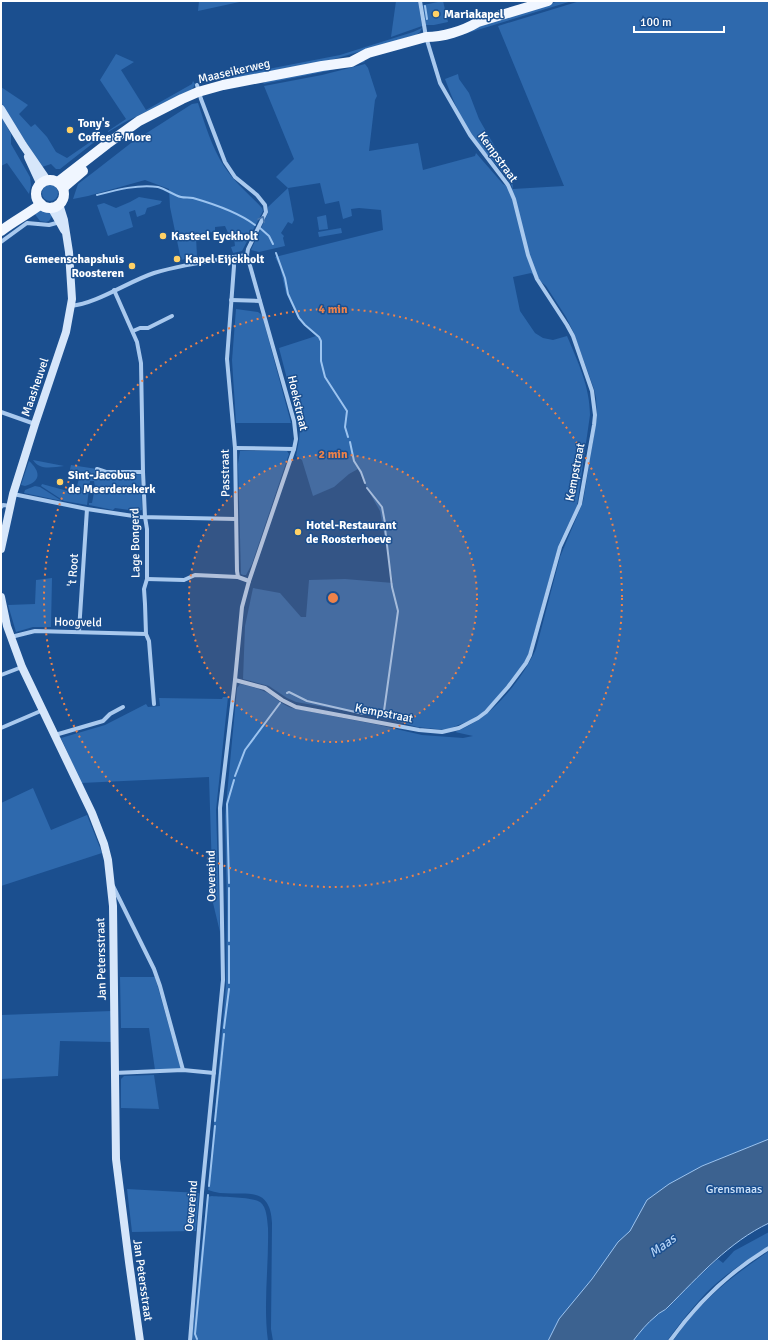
<svg xmlns="http://www.w3.org/2000/svg" width="770" height="1342" font-family="Signika,sans-serif">
<rect width="100%" height="100%" fill="#1b4f8f"/>
<g fill="#2e69ad">
<polygon points="199,1 244,1 198,11"/>
<polygon points="396,1 418,1 422,26 391,37"/>
<polygon points="443,1 448,22 434,25 426,25 423,5"/>
<polygon points="559,1 572,1 448,39 467,30"/>
<path d="M580,1H769V1139L702,1166L583,1341H273L271,1329L272,1223C270,1178 236,1201 208,1190L226,985L227,909L225,816L237,688L240,684C249,686 259,688 268,693C276,698 282,705 292,708L379,725L422,735L463,738L473,736L455,732C464,728 472,724 480,719C502,703 525,674 536,649L560,557L583,502L597,416L596,398L594,389L573,331L566,317L546,286L531,273L513,277L520,311L535,333L543,338L553,340L567,336C578,362 590,387 590,415L577,506L559,544L555,558L529,652L525,662L496,699L482,713L471,720L446,730L417,727L381,717L296,702L287,698L269,686L243,679L245,626L253,588L280,593L301,617H306L309,580L345,579L393,583L380,511L368,490L358,469L349,474L334,487L313,496L302,460L296,456L299,440L300,429L279,348L316,336L303,324L297,316L286,293L280,267L275,257L383,230L381,210L359,208L351,209L352,216L343,219L339,201L325,204L320,183L288,188L294,220L292,224L288,222L281,233L284,236L283,238L285,246L259,252L251,250L268,213V207L288,188L276,177L294,159L264,86L322,75L365,64L368,68L377,96L375,100L369,151L418,143L423,170L475,156L476,153L503,184L513,189C508,175 485,153 475,140C462,123 453,100 445,79L458,74L459,79L469,93L479,119L499,154L512,172L513,189L564,186L498,26Z"/>
<polygon points="422,28 420,32 416,35 331,60 234,78 232,76 340,55 413,32"/>
<polygon points="116,54 134,62 121,70 146,110 192,84 193,81 195,84 192,90 127,121 108,132 108,131 126,119 100,80"/>
<polygon points="363,60 365,62 323,72 263,84 265,82"/>
<polygon points="1,87 28,105 19,114 31,127 35,124 47,137 56,152 67,158 96,138 97,140 60,169 56,169 51,164 42,167 1,104"/>
<path d="M198,103C205,124 212,148 224,166C234,182 249,194 262,208L263,211L242,251L233,253L231,247L235,246L234,238L229,235L225,226L215,227V232L204,233V236L196,237L197,256L181,260L170,207L169,189L145,180L88,196L73,199L78,184L95,171L131,143L192,104Z"/>
<polygon points="1,116 11,134 11,144 30,177 31,185 29,194 7,163 1,166"/>
<circle cx="50" cy="193" r="8"/>
<polygon points="139,197 162,201 160,204 147,208 145,214 137,217 135,210 129,212 133,227 108,236 97,205 104,203 116,208 130,202"/>
<path d="M43,209C48,210 51,211 52,216L49,221L46,222L40,221L34,213L38,210Z"/>
<polygon points="326,215 328,229 319,230 317,217"/>
<polygon points="341,228 342,233 319,237 318,232"/>
<polygon points="236,309 258,312 262,315 291,423 236,423 232,360"/>
<polygon points="240,451 287,451 289,454 252,564 246,575 243,575 241,574 238,464"/>
<path d="M33,460L64,466C53,467 40,471 33,460Z"/>
<path d="M29,461C40,471 42,481 25,486L21,485Z"/>
<polygon points="71,465 97,469 105,474 117,475 119,478 132,478 135,475 141,474 142,510 136,511 115,508 113,510 89,505 89,503 92,503 95,487 94,481 90,481 87,505 64,501 41,486 42,484 75,493 80,475 72,472 71,475 69,474"/>
<polygon points="35,486 40,487 62,501 24,493 25,490"/>
<polygon points="52,578 51,627 33,627 16,632 8,605 35,604 36,580"/>
<polygon points="223,697 228,697 216,810 220,932 213,903 209,777 81,783 61,738 105,725 146,704 148,707 160,706 159,698 222,699"/>
<polygon points="33,788 51,830 87,815 102,853 1,886 1,803"/>
<polygon points="120,977 155,977 181,1069 155,1070 149,1028 121,1028"/>
<polygon points="112,1011 112,1042 60,1041 58,1076 1,1079 1,1015"/>
<polygon points="154,1075 159,1109 121,1108 121,1079 124,1076"/>
<polygon points="127,1189 199,1193 196,1231 132,1232"/>
<path d="M212,1196C222,1197 253,1197 260,1202C267,1207 267,1220 268,1228C269,1265 263,1304 268,1341H193L192,1337L207,1197Z"/>
<path d="M769,1232V1246C747,1260 725,1274 706,1293C692,1308 679,1324 667,1341H633L641,1330L657,1314L667,1309L688,1286L718,1259L723,1263L734,1251Z"/>
<path d="M769,1251V1341H673C699,1302 731,1277 769,1251Z"/>
</g>
<path fill="#3c6290" stroke="#9cc4f0" d="M769,1139V1223C729,1242 699,1276 668,1307C665,1311 659,1312 656,1316C647,1323 640,1332 633,1341H548L559,1319L592,1279L618,1242L630,1231L647,1200L669,1184L702,1166Z"/>
<g fill="none" stroke-linecap="round" stroke-linejoin="round">
<g stroke="#9cc4f0" stroke-width="2">
<polyline points="425,6 427,19"/>
<path d="M97,195C116,190 138,184 158,187C166,189 173,195 181,197C185,198 189,197 193,198C214,204 238,212 255,225"/>
<polyline points="260,228 269,236 273,244"/>
<polyline points="276,253 285,278 288,294 299,318 305,325 319,337 321,341 321,361 325,377 347,411 345,427 348,437"/>
<polyline points="350,442 354,461 361,472 365,483"/>
<polyline points="367,488 382,507 385,523"/>
<polyline points="287,693 289,692 307,701 364,714"/>
<polyline points="371,715 382,715 384,711 398,611 392,587 385,528"/>
<polyline points="235,776 245,750 280,703"/>
<polyline points="229,883 227,804 234,780"/>
<polyline points="229,888 229,941"/>
<polyline points="229,983 229,946"/>
<polyline points="224,1028 229,989"/>
<polyline points="215,1121 224,1034"/>
<polyline points="209,1186 215,1126"/>
<polyline points="197,1339 195,1334 208,1195"/>
</g>
<g stroke="#a9c9ee" stroke-width="4">
<polyline points="197,85 201,99 225,162 235,177 257,195 265,205 266,212 248,249 247,255 260,301"/>
<polyline points="1,242 27,223 49,225 60,222"/>
<polyline points="233,257 234,266 227,359 235,448 237,571 238,577 249,581"/>
<polyline points="114,290 137,342 141,363 143,472 145,517 147,529 147,579 144,589 145,604 146,634 149,641 154,704"/>
<path d="M71,306C98,303 127,282 154,273C184,264 216,260 247,255"/>
<polyline points="133,331 140,328 148,328 172,316"/>
<polyline points="1,412 35,424"/>
<polyline points="235,448 294,449"/>
<polyline points="97,469 106,472 143,472"/>
<polyline points="13,494 87,509 140,517 236,519"/>
<polyline points="1,507 3,505 10,506"/>
<polyline points="147,579 184,580 195,575 238,577"/>
<polyline points="79,631 87,509"/>
<polyline points="11,637 35,631 146,634"/>
<polyline points="1,675 22,667"/>
<polyline points="235,680 265,688 282,700 296,707 419,730 442,732 459,728 478,718 486,712 508,687 526,663 530,655 560,547 580,504 594,425 595,415 592,391 573,336 567,325 537,279 528,255 514,199 508,185 470,135 440,83 426,37 420,1"/>
<polyline points="1,728 43,710"/>
<polyline points="55,735 103,721 110,714 123,707"/>
<polyline points="113,886 154,969 160,986 183,1070"/>
<polyline points="114,1073 183,1070 214,1073"/>
<polyline points="190,1341 202,1192 223,980 220,808 235,680 242,607 249,581 294,449 296,439 294,421 260,301 231,300"/>
<path d="M670,1341C697,1303 729,1272 769,1248"/>
</g>
<g stroke="#d6e6fa" stroke-width="8">
<polyline points="1,109 23,145 47,180"/>
<polyline points="28,157 40,183"/>
<polyline points="51,207 64,230"/>
<polyline points="1,549 13,494 35,424 66,332 72,299 69,252 64,220 59,204"/>
<polyline points="1,597 7,626 22,667 92,813 104,844 108,860 113,906 116,1159 129,1262 140,1341"/>
</g>
<g stroke="#f0f6ff" stroke-width="10">
<circle cx="50" cy="194" r="14"/>
<path d="M58,182L107,144L139,121L182,99L198,92L223,85L322,66L351,62L368,53L426,37C443,37 463,31 478,22L548,1"/>
<polyline points="63,188 83,171"/>
<path d="M1,231C14,221 28,214 41,204"/>
</g>
</g>
<defs><path id="oneway-chevron" d="M-2-3.5L2.5 0L-2 3.5" fill="none" stroke-width="1.6" stroke-linecap="round" stroke-linejoin="round"/></defs>
<use stroke="#4674ac" href="#oneway-chevron" transform="translate(262 219) rotate(-64)"/>
<circle cx="333" cy="598" r="144" fill="#ee8249" fill-opacity=".12"/>
<g fill="none" stroke="#ee8249" stroke-width="2" stroke-dasharray="2 4">
<circle cx="333" cy="598" r="144"/>
<circle cx="333" cy="598" r="289"/>
</g>
<g fill="#ffd166" stroke="#1b4f8f" stroke-width="1.5">
<circle cx="436" cy="14" r="4"/>
<circle cx="70" cy="130" r="4"/>
<circle cx="163" cy="236" r="4"/>
<circle cx="177" cy="259" r="4"/>
<circle cx="132" cy="266" r="4"/>
<circle cx="60" cy="482" r="4"/>
<circle cx="298" cy="532" r="4"/>
</g>
<g text-anchor="middle" stroke-width="3" stroke-linejoin="round" paint-order="stroke">
<g font-size="12" font-weight="bold" fill="#fff" stroke="#1b4f8f" text-anchor="start">
<text x="444" y="18">Mariakapel</text>
<text x="78" y="127">Tony's<tspan x="78" dy="14">Coffee &amp; More</tspan></text>
<text x="171" y="240">Kasteel Eyckholt</text>
<text x="124" y="263" text-anchor="end">Gemeenschapshuis<tspan x="124" dy="14">Roosteren</tspan></text>
<text x="185" y="263">Kapel Eijckholt</text>
<text x="68" y="479">Sint-Jacobus<tspan x="68" dy="14">de Meerderekerk</tspan></text>
<text x="306" y="529">Hotel-Restaurant<tspan x="306" dy="14">de Roosterhoeve</tspan></text>
</g>
<g font-size="12" fill="#fff" stroke="#1b4f8f">
<text transform="translate(234 71) rotate(-13)" y="4">Maaseikerweg</text>
<text transform="translate(498 157) rotate(54)" y="4">Kempstraat</text>
<text transform="translate(35 387) rotate(-71)" y="4">Maasheuvel</text>
<text transform="translate(298 403) rotate(77)" y="4">Hoekstraat</text>
<text transform="translate(575 472) rotate(-79)" y="4">Kempstraat</text>
<text transform="translate(225 473) rotate(-91)" y="4">Passtraat</text>
<text transform="translate(135 543) rotate(-91)" y="4">Lage Bongerd</text>
<text transform="translate(73 570) rotate(-86)" y="4">'t Root</text>
<text transform="translate(78 622) rotate(1)" y="4">Hoogveld</text>
<text transform="translate(384 713) rotate(11)" y="4">Kempstraat</text>
<text transform="translate(211 876) rotate(-91)" y="4">Oevereind</text>
<text transform="translate(101 959) rotate(-91)" y="4">Jan Petersstraat</text>
<text transform="translate(191 1206) rotate(-85)" y="4">Oevereind</text>
<text transform="translate(143 1280) rotate(82)" y="4">Jan Petersstraat</text>
</g>
<g font-size="12" fill="#cfe3fa" stroke="#1b4f8f">
<text x="734" y="1193">Grensmaas</text>
</g>
<g font-size="13" font-style="italic" fill="#b5d3f5" stroke="#1b4f8f">
<text transform="translate(662 1245) rotate(-36)" y="5">Maas</text>
</g>
</g>
<circle cx="333" cy="598" r="6" fill="#ee8249" stroke="#1b4f8f" stroke-width="2"/>
<g font-size="12" text-anchor="middle" font-weight="bold" fill="#ee8249" stroke="#1b4f8f" stroke-width="3" stroke-linejoin="round" paint-order="stroke">
<text x="333" y="313">4 min</text>
<text x="333" y="458">2 min</text>
</g>
<rect width="770" height="1342" fill="none" stroke="#ffffff" stroke-width="4"/>
<path d="M634 26v6h90v-6" fill="none" stroke="#ffffff" stroke-width="2"/>
<text x="640" y="26" font-size="12" fill="#ffffff" stroke="#1b4f8f" stroke-width="3" paint-order="stroke">100 m</text>
</svg>
